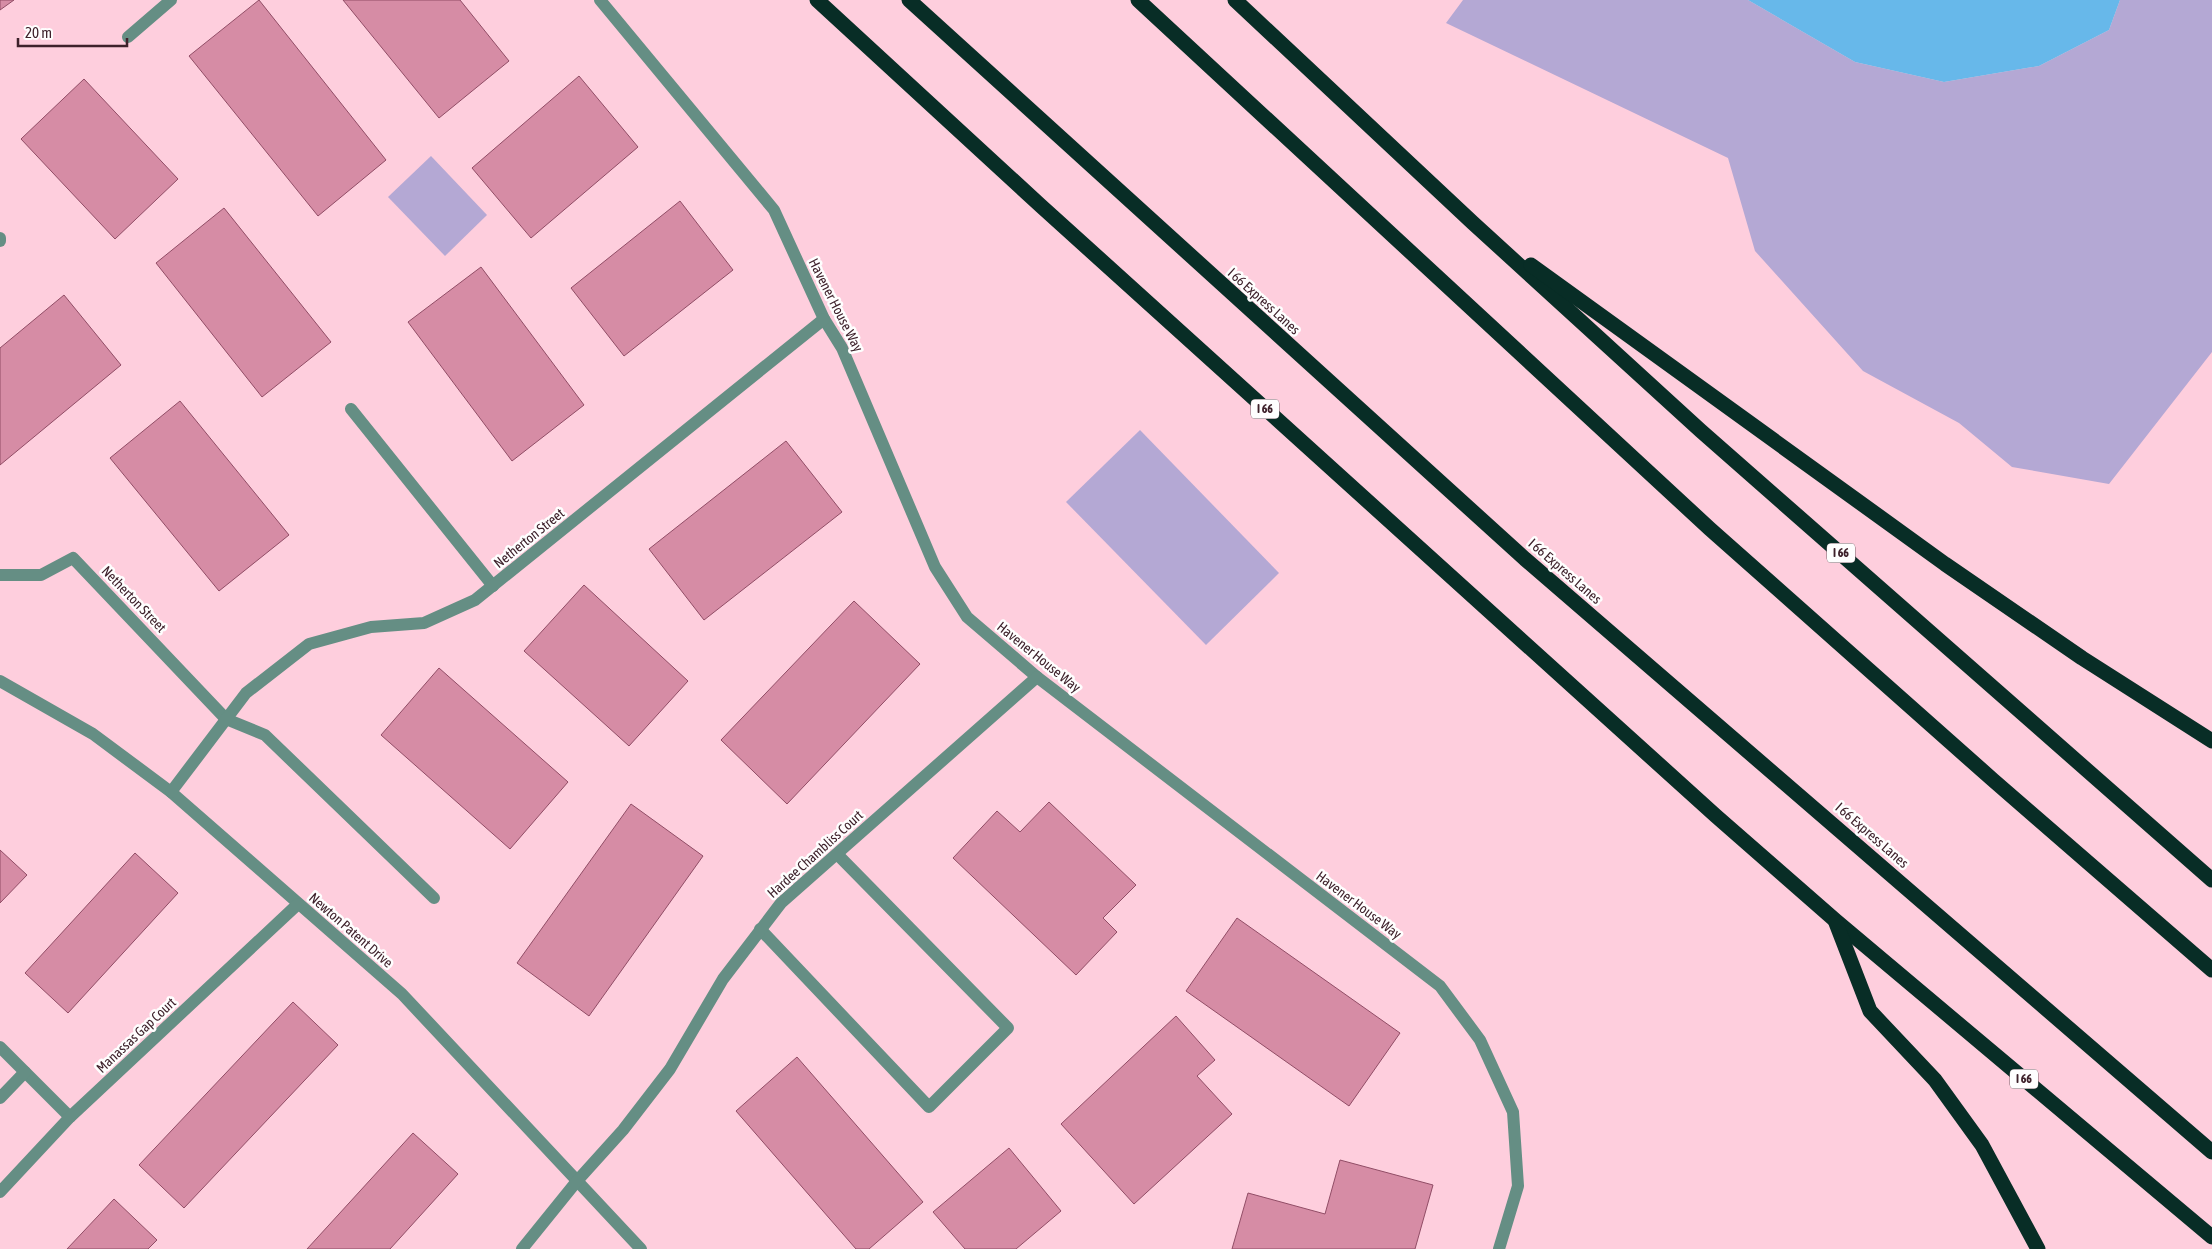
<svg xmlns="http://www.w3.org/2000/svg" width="2212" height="1249" font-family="'Asap Condensed',sans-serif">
<rect width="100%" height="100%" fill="#fecedd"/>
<g fill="#b4a8d4">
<polygon points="1463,0 1748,0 1855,62 1944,82 2039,66 2109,30 2120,0 2212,0 2212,352 2109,484 2012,467 1959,423 1863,371 1755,251 1728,158 1446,23"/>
<polygon points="431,156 487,215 445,256 388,197"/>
<polygon points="1140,430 1279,573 1206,645 1066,502"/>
</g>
<polygon fill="#67b8ea" points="1748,0 2120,0 2109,30 2039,66 1944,82 1855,62"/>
<g fill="#d68ca5" stroke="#914d66">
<polygon points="0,0 14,0 0,10"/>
<polygon points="259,0 386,160 318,216 189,56"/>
<polygon points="343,0 460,0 509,61 439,118"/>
<polygon points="579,76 638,147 531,238 472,168"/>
<polygon points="84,79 178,179 115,239 21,139"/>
<polygon points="680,201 733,270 624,356 571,288"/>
<polygon points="224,208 331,342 262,397 156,263"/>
<polygon points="481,267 584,405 512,461 408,322"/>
<polygon points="64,295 121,365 0,465 0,348"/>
<polygon points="180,401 289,535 219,591 110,458"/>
<polygon points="786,441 842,512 704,620 649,549"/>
<polygon points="584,585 688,681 629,746 524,651"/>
<polygon points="854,601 920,664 787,804 721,740"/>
<polygon points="439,668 568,782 510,849 381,735"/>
<polygon points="1049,802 1136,885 1103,918 1117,932 1076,975 953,858 997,811 1020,832"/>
<polygon points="631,804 703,856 589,1016 517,963"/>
<polygon points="0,850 27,875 0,903"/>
<polygon points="135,853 178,893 68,1013 25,973"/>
<polygon points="1237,918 1400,1033 1349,1106 1186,991"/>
<polygon points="293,1002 338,1045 184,1208 139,1165"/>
<polygon points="1176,1016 1215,1060 1197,1076 1232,1114 1134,1204 1061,1124"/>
<polygon points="797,1057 923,1202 869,1249 856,1249 736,1111"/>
<polygon points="413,1133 458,1174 390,1249 307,1249"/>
<polygon points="1009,1148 1061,1211 1016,1249 965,1249 933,1212"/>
<polygon points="1340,1160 1433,1185 1415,1249 1232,1249 1248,1193 1325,1214"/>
<polygon points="114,1199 157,1240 148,1249 67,1249"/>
</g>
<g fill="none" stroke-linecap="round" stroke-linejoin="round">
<g stroke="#658e84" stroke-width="12">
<polyline points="600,0 774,210 824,319 842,348 935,567 967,617 1037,677 1440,986 1480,1040 1513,1112 1518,1186 1499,1249"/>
<polyline points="128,37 171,0"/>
<polyline points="0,238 0,241"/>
<polyline points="351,409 493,586"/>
<polyline points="0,575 41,575 73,558 226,719 265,735 434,898"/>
<polyline points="0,681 93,734 171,792 402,994 641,1249"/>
<polyline points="171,792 246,693 309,644 371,627 424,623 475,600 824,319"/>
<polyline points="760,929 929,1107 1008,1028 837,854"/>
<polyline points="0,1047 70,1117"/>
<polyline points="0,1098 25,1072"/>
<polyline points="0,1192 70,1117 298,904"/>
<polyline points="522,1249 577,1181 623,1130 670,1069 723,979 781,903 1037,677"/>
</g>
<g stroke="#082d26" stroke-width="15">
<polyline points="817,0 1041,206 1716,816 1836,921 2212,1237"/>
<polyline points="909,0 1525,559 2212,1152"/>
<polyline points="1138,0 1710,529 1993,780 2212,970"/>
<polyline points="1235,0 1473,223 1701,431 2212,880"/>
<polyline points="1531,265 1945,564 2082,658 2212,741"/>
<polyline points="1836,923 1870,1011 1935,1080 1982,1145 2038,1249"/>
</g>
</g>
<g text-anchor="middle" stroke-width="5" stroke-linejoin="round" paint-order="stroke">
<g fill="#fefefe" stroke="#78636a" stroke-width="1">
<rect x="1251" y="399.5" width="28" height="19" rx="4"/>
<rect x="1827" y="543.5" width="28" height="19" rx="4"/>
<rect x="2010" y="1069.5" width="28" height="19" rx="4"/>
</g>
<g font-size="12" font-weight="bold" fill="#3e212b">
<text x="1265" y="413">I 66</text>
<text x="1841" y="557">I 66</text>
<text x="2024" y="1083">I 66</text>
</g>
<g font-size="14" fill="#3e212b" stroke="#fefefe">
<text transform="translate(1264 301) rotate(42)" y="5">I 66 Express Lanes</text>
<text transform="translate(836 305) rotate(63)" y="5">Havener House Way</text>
<text transform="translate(529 538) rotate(-39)" y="5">Netherton Street</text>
<text transform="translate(1565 571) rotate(41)" y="5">I 66 Express Lanes</text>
<text transform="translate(134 599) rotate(46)" y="5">Netherton Street</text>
<text transform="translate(1039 657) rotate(39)" y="5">Havener House Way</text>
<text transform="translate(1872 835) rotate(41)" y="5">I 66 Express Lanes</text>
<text transform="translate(815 854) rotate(-42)" y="5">Hardee Chambliss Court</text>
<text transform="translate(1359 905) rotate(37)" y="5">Havener House Way</text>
<text transform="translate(351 930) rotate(41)" y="5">Newton Patent Drive</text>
<text transform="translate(136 1035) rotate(-43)" y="5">Manassas Gap Court</text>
</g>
</g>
<path d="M18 38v8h109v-8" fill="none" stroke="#3e212b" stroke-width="2.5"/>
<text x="25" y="38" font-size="15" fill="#3e212b" stroke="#fefefe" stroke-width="4" paint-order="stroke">20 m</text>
</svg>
